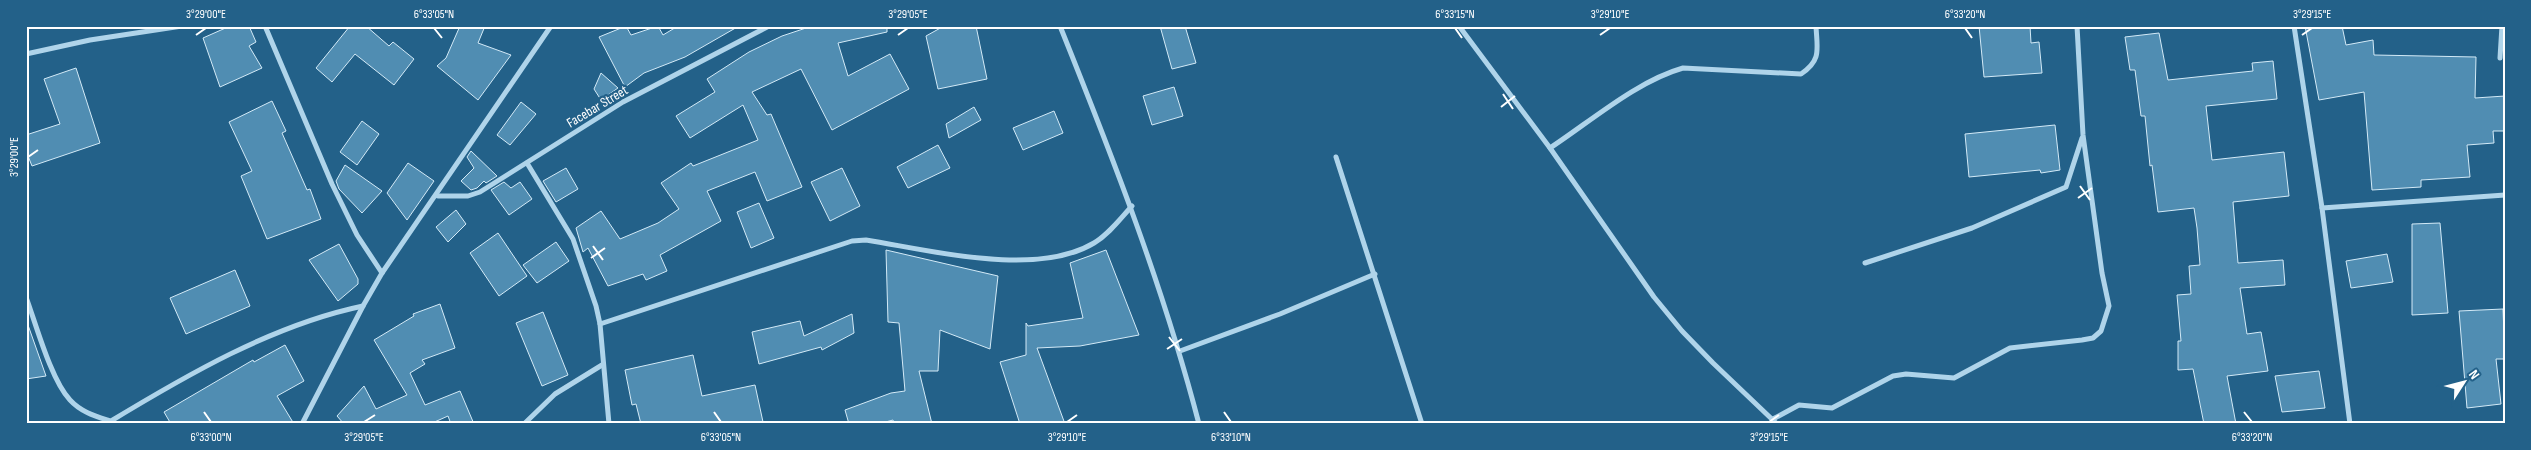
<svg xmlns="http://www.w3.org/2000/svg" width="2531" height="450" font-family="'Sofia Sans Condensed',sans-serif">
<rect width="100%" height="100%" fill="#236189"/>
<g fill="#508db2" stroke="#d3eaf7">
<polygon points="230,26 249,26 256,42 249,46 262,68 220,87 203,38"/>
<polygon points="350,26 366,26 389,46 393,42 414,59 394,85 355,54 332,82 316,68"/>
<polygon points="460,26 485,26 478,43 511,55 478,100 437,66 446,58"/>
<polygon points="626,26 631,35 658,26 663,35 678,26 739,26 685,57 644,73 625,87 599,37"/>
<polygon points="812,26 887,26 887,32 838,43 848,76 890,54 909,89 832,130 801,69 752,92 767,115 771,114 802,187 767,201 755,172 707,191 721,221 660,255 667,271 646,280 643,274 608,286 588,248 583,252 576,228 601,211 620,239 658,223 679,209 661,183 691,163 693,166 758,140 743,105 690,138 676,116 715,92 707,79 749,52 782,36"/>
<polygon points="944,26 976,26 987,79 938,89 926,36"/>
<polygon points="1160,26 1185,26 1196,63 1172,69"/>
<polygon points="1979,26 2030,26 2031,43 2039,42 2042,73 1984,77"/>
<polygon points="2305,26 2342,26 2346,45 2373,40 2374,55 2476,57 2475,98 2505,96 2505,131 2493,131 2494,143 2467,145 2470,177 2421,180 2421,187 2372,190 2364,92 2319,100"/>
<polygon points="2159,33 2168,80 2253,71 2252,63 2273,61 2277,99 2206,106 2212,160 2284,152 2289,196 2233,202 2238,263 2283,260 2285,285 2240,288 2247,334 2261,332 2268,371 2227,376 2236,424 2204,424 2193,369 2178,370 2178,341 2181,341 2177,295 2191,294 2189,266 2200,265 2197,228 2194,208 2158,212 2152,165 2150,166 2145,116 2141,116 2135,70 2130,70 2125,37"/>
<polygon points="76,68 100,143 32,166 26,151 26,135 60,124 44,79"/>
<polygon points="601,73 618,88 601,100 594,89"/>
<polygon points="1174,87 1183,116 1152,125 1143,96"/>
<polygon points="272,101 286,131 282,133 307,190 310,189 321,219 267,239 241,176 252,171 229,122"/>
<polygon points="521,102 536,114 510,145 497,135"/>
<polygon points="974,107 981,120 949,138 946,124"/>
<polygon points="1054,111 1063,133 1023,150 1013,128"/>
<polygon points="362,121 379,134 357,165 340,152"/>
<polygon points="2055,125 2060,170 2041,173 2040,170 1969,177 1965,134"/>
<polygon points="938,145 950,168 908,188 897,167"/>
<polygon points="471,151 497,176 486,183 484,181 477,188 471,190 461,181 474,168 467,157"/>
<polygon points="408,163 434,181 407,220 387,193"/>
<polygon points="345,165 382,191 362,213 339,189 336,181"/>
<polygon points="566,168 578,189 556,202 543,181"/>
<polygon points="842,168 860,206 830,221 811,182"/>
<polygon points="504,182 511,188 520,182 532,199 509,215 491,190"/>
<polygon points="759,203 774,238 751,248 737,212"/>
<polygon points="456,210 466,224 448,242 436,227"/>
<polygon points="2440,223 2448,313 2412,315 2412,224"/>
<polygon points="498,233 527,276 499,296 470,253"/>
<polygon points="556,242 569,261 537,283 523,265"/>
<polygon points="339,244 358,279 358,284 338,301 309,260"/>
<polygon points="886,250 998,276 990,349 940,330 938,371 919,371 932,424 894,424 893,420 878,424 849,424 845,410 891,393 905,391 899,323 888,322"/>
<polygon points="1106,250 1139,335 1080,346 1037,348 1065,424 1020,424 1000,362 1026,355 1026,323 1028,326 1083,318 1070,263"/>
<polygon points="2387,254 2393,282 2351,288 2346,261"/>
<polygon points="235,270 250,306 186,334 170,298"/>
<polygon points="440,304 455,348 422,360 425,364 410,373 425,405 460,391 474,424 451,424 448,416 430,424 344,424 337,416 364,386 376,409 407,395 374,340 414,316 413,314"/>
<polygon points="2503,309 2505,359 2496,359 2501,404 2467,408 2459,311"/>
<polygon points="543,312 568,375 542,386 516,323"/>
<polygon points="852,314 854,333 822,350 821,347 759,364 752,332 800,321 804,336"/>
<polygon points="26,325 28,325 46,376 26,379"/>
<polygon points="285,345 304,381 277,396 294,424 171,424 164,412 253,360 254,362"/>
<polygon points="693,355 702,396 755,385 763,422 641,424 636,404 632,405 625,370"/>
<polygon points="2319,371 2325,408 2282,412 2275,376"/>
</g>
<g fill="none" stroke-linecap="round" stroke-linejoin="round">
<g stroke="#afd4ea" stroke-width="5">
<polyline points="265,26 332,184 357,235 382,273"/>
<path d="M1060,26C1113,158 1163,286 1199,424"/>
<polyline points="1459,26 1550,148 1654,297 1682,331 1713,363 1777,424"/>
<polyline points="2294,26 2322,208 2350,424"/>
<polyline points="26,54 90,40 182,26"/>
<polyline points="2500,58 2502,26"/>
<path d="M1550,148C1591,121 1637,81 1683,68L1801,74C1822,60 1817,49 1816,26"/>
<polyline points="1336,157 1422,424"/>
<polyline points="527,163 573,239 596,306 600,324 609,424"/>
<polyline points="438,196 468,196 480,192 623,102 769,26"/>
<polyline points="2322,208 2505,195"/>
<polyline points="1865,263 1972,228 2066,187 2082,138"/>
<path d="M26,297C36,324 51,380 70,400C81,412 95,416 110,421"/>
<path d="M600,324L852,241L866,240C930,250 1036,278 1094,243C1109,234 1120,219 1132,206"/>
<polyline points="1180,351 1280,314 1375,274"/>
<polyline points="1773,419 1799,405 1832,408 1893,376 1906,374 1954,378 2010,348 2082,340 2093,338 2101,331 2109,306 2102,273 2083,135 2077,26"/>
<path d="M106,424C185,376 272,325 363,306"/>
<polyline points="302,424 363,306 382,273 551,26"/>
<polyline points="524,424 555,394 602,365"/>
</g>
</g>
<path fill="none" stroke="#fff" stroke-width="2" d="M434,28L442,38M1455,28L1462,38M1965,28L1972,38M196,35L206,28M898,35L908,28M1600,35L1610,28M2302,35L2312,28M1503,94L1513,109M1501,107L1515,96M28,157L38,150M2080,186L2090,200M2078,198L2092,188M593,246L603,260M591,258L605,248M1169,337L1180,351M1167,349L1182,339M204,412L211,422M714,412L721,422M1224,412L1231,422M2244,412L2252,422M364,422L375,415M1067,422L1077,415M1769,422L1779,415"/>
<g text-anchor="middle" stroke-width="4.5" stroke-linejoin="round" paint-order="stroke">
<g font-size="14" fill="#fff" stroke="#236189">
<text transform="translate(597 106) rotate(-31)" y="5">Facebar Street</text>
</g>
</g>
<rect width="2531" height="450" fill="none" stroke="#236189" stroke-width="55"/>
<g transform="translate(2464 382) rotate(54)" stroke="#236189" stroke-width="4" paint-order="stroke">
<path d="M0-4L9 19L0 12L-9 19Z" fill="#ffffff"/>
<text y="-8" font-size="14" font-weight="bold" text-anchor="middle" fill="#ffffff">N</text>
</g>
<rect x="28" y="28" width="2476" height="394" fill="none" stroke="#fff" stroke-width="2"/>
<g font-size="12" text-anchor="middle" fill="#fff">
<text x="206" y="18">3°29'00"E</text>
<text x="434" y="18">6°33'05"N</text>
<text x="908" y="18">3°29'05"E</text>
<text x="1455" y="18">6°33'15"N</text>
<text x="1610" y="18">3°29'10"E</text>
<text x="1965" y="18">6°33'20"N</text>
<text x="2312" y="18">3°29'15"E</text>
<text transform="translate(14 157) rotate(-90)" y="4">3°29'00"E</text>
<text x="211" y="441">6°33'00"N</text>
<text x="364" y="441">3°29'05"E</text>
<text x="721" y="441">6°33'05"N</text>
<text x="1067" y="441">3°29'10"E</text>
<text x="1231" y="441">6°33'10"N</text>
<text x="1769" y="441">3°29'15"E</text>
<text x="2252" y="441">6°33'20"N</text>
</g>
</svg>
